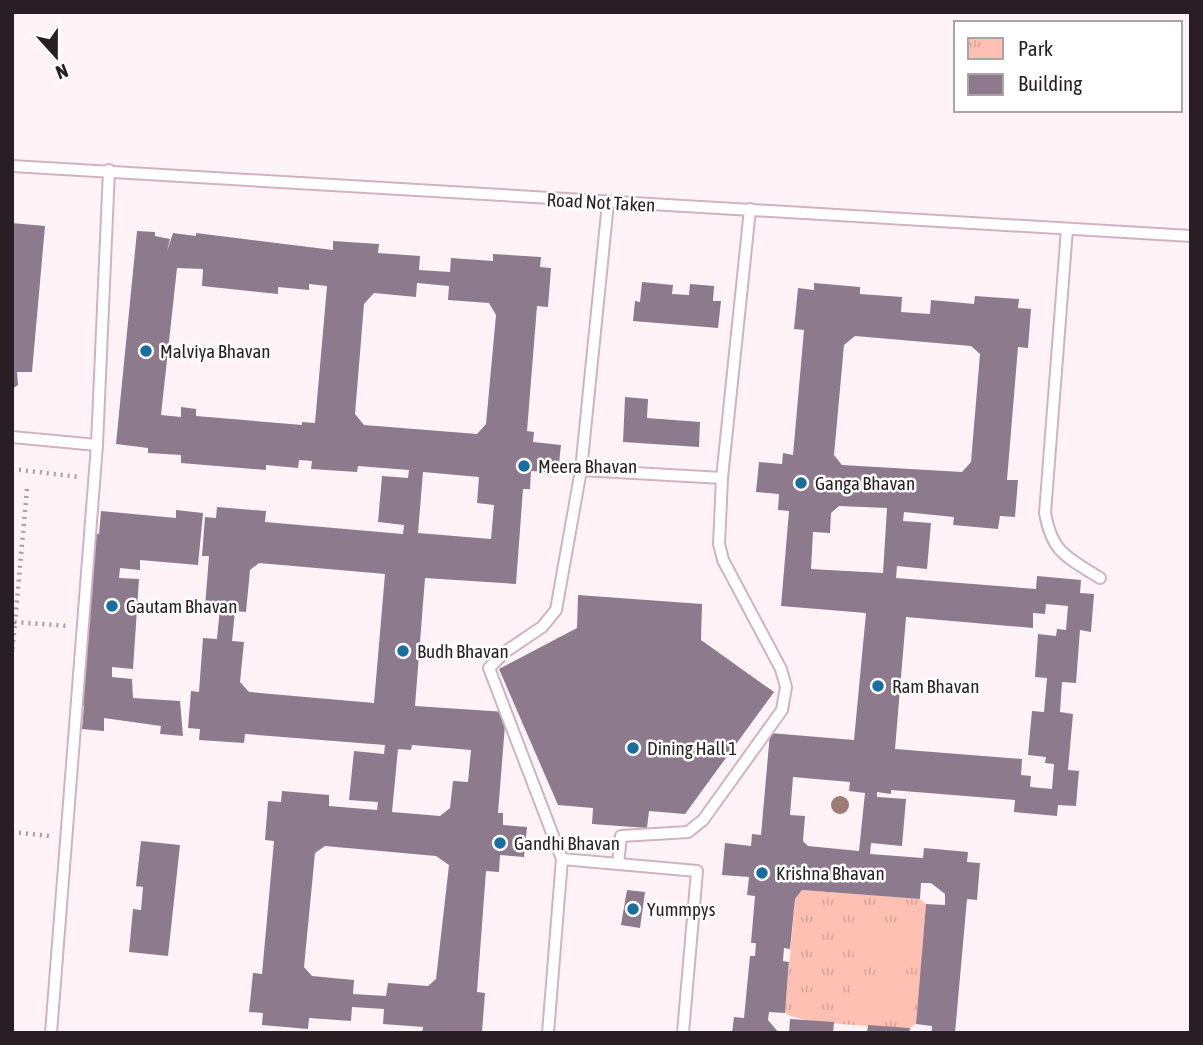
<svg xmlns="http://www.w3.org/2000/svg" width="1203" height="1045" font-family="'Asap Condensed',sans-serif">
<defs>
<pattern id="park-tufts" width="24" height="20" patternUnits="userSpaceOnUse" patternTransform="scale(1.75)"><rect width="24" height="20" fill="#fec0b2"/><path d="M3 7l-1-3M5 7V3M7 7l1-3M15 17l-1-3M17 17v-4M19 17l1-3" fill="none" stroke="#daa599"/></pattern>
</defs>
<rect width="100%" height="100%" fill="#fff3f8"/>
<path fill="url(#park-tufts)" d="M802,890L920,899L926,904L916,1024L910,1028C888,1027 797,1024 785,1013L795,899Z"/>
<g fill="#fec0b2">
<polygon points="856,927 919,931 916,966 853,961"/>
<polygon points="852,979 915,984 912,1018 849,1014"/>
</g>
<g fill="#8e7a8d" fill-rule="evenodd">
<polygon points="12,223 45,226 32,372 17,372 18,385 12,389"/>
<path d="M137,231L155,232V236L170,239L167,251L173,233L196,236V233L333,250V241L379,244L378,253L420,256L419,270L450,272L451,258L493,261V254L541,257L540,267L551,268L548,307L537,306L527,431L534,432L533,442L561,445L558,473L531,471L530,489H523L516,584L425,578L415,706L506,712L498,813H503V825L527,827L524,857L500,855L499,872L486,871L477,992L485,993L482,1032L422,1033L423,1027L383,1024L384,1009L352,1007L351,1021L309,1018L308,1029L262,1025L263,1013L249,1012L253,973L262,974L274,841L265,840L268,801L281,802L282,791L329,795V806L377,810L378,802L349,800L354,751L384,754L385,745L245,734L244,743L199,740L200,729L188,728L191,691L199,692L203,638L217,639L220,608L205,607L209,556H202L205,517L216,518L217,507L266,511L265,522L403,534L404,525L378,522L382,476L408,478L409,470L358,466L357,472L311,469L312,461L299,460L298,468L266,465V470L181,463V455L148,453V448L116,444ZM177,268L203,269L202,286L278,294V287L309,290V284L327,286L315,423L302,422V425L196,416V409L181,407V417L161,415ZM417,283L449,286L448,300L489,303L496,315L486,424L477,434L364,425L355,414L364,304L374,293L416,297ZM423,472L479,477L477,503L494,505L491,539L418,533ZM259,563L385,574L374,703L249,692L240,682L244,642L232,641L235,611L246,612L250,570ZM412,745L471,750L468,782L453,781L450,808L440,816L392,812L398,749L411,750ZM325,846L436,856L449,865L436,979L428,986L388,983L386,996L353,994L354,980L312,976L304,967L315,853Z"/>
<polygon points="642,282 673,285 672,294 689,295 690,284 714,286 713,301 721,301 718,328 633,321 635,301 640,302"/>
<path d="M814,283L860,287V294L902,297L901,312L930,314L931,300L974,304L975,296L1019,299L1018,308L1031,309L1028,348L1018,347L1007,480H1018L1015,517L1000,516L998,529L953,525L954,517L904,512L903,521L931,523L927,569L897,566L896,578L1036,589L1037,576L1081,580L1080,593L1094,594L1091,632L1080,630L1076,683L1062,682L1060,712L1073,714L1068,770L1079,771L1076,806L1058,805L1057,816L1014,812L1015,800L891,790V794L877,792V797L906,799L902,846L871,843L870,854L923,858L924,848L968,852L967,862L980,863L977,900L967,899L955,1033H932V1026L916,1024L926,904L945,905V894L931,883H921L920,899L802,890L795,899L790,949L784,948L783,961L789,962L785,1013L769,1012L768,1020L779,1033H732L734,1017L744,1018L750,956H755L756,943H751L755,896L747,895L749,877L722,875L725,843L751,846L752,834L761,835L770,733L854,740L866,613L781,606L789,511L778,510L779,494L756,492L759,462L782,464L783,453L793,455L804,330L794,329L798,288L814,290ZM855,336L971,346L980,354L971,462L962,472L842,465L834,455L844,345ZM839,506L887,508L883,573L811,569L813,532L830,533L831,513ZM1046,604L1068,606L1066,630L1057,629L1056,636L1038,634L1035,677L1047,678L1044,712L1032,711L1028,755L1046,757L1045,763L1054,764L1052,789L1030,787L1031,776L1021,775L1022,759L895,749L906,617L1033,628V613L1045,614ZM793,777L850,782L849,791L865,793L859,851L808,846L803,841L805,816L790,815Z"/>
<polygon points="625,397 648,399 647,418 700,422 699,447 623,442"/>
<polygon points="176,510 203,513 198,565 140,560 140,570 120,568 119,578 139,579 133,669 112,667 112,677 132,679 133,698 180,701 183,736 160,734 161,726 104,718 104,731 82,729 84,706 77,706 92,534 99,534 101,511 176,518"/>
<polygon points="578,595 702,604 701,640 774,692 685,814 649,811 647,828 592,824 593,808 558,805 499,669 577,628"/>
<polygon points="141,841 180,845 168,956 129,952 133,909 141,910 143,887 136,886"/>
<polygon points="627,890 645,892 640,928 621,925"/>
<polygon points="790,1019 834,1022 833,1033 789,1033"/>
<polygon points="868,1025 910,1028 909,1033 867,1033"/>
</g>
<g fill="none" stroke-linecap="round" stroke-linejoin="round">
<defs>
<g id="lane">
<polyline points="12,166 1191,236"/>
<path d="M1067,229L1045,513C1052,553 1067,557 1100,578"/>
<polyline points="12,437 97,445"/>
<polyline points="581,470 722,478"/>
<polyline points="562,859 697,871 683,1033"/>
<polyline points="618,864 621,836 688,832 703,820 782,710 786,687 781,669 723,560 719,544 722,478 750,209"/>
<polyline points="51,1033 97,445 109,170"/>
<polyline points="548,1033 562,859 489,668 505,652 542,627 556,610 581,470 608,203"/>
</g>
</defs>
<use href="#lane" stroke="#d1b3c0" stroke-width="14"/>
<g stroke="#aa9ea3" stroke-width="4.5" stroke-dasharray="2 5" stroke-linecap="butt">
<polyline points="12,469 79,477"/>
<polyline points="27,489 15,622 68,626"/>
<polyline points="12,622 15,622 12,654"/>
<polyline points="12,832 50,836"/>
</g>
<use href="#lane" stroke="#fff" stroke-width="10"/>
</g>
<circle fill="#9e7a76" cx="840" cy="805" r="9"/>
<g fill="#1b6d9e" stroke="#fff" stroke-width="2.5">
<circle cx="146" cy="351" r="7"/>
<circle cx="524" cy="466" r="7"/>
<circle cx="801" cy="483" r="7"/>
<circle cx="112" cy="606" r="7"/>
<circle cx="403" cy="651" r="7"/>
<circle cx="878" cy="686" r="7"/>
<circle cx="633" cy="748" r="7"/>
<circle cx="500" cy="843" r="7"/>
<circle cx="762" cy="873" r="7"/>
<circle cx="633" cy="909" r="7"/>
</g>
<g text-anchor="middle" stroke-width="5" stroke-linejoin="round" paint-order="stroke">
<g font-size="19" fill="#291e23" stroke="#fff">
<text transform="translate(601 202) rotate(3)" y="7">Road Not Taken</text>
</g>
<g font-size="19" fill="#291e23" stroke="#fff" text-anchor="start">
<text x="160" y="358">Malviya Bhavan</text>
<text x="538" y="473">Meera Bhavan</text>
<text x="815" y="490">Ganga Bhavan</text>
<text x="126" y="613">Gautam Bhavan</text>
<text x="417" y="658">Budh Bhavan</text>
<text x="892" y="693">Ram Bhavan</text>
<text x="647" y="755">Dining Hall 1</text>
<text x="514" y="850">Gandhi Bhavan</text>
<text x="776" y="880">Krishna Bhavan</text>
<text x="647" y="916">Yummpys</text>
</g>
</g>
<rect width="1203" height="1045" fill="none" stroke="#291e23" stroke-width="28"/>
<rect x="954" y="21" width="228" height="91" fill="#ffffff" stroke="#a9a5a7" stroke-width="2"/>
<rect x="968" y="38" width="35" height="21" fill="url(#park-tufts)" stroke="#a9a5a7" stroke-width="2"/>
<text x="1018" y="56" font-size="21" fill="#291e23">Park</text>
<rect x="968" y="74" width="35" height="21" fill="#8e7a8d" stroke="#a9a5a7" stroke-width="2"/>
<text x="1018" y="91" font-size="21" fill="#291e23">Building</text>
<g transform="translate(56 56) rotate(159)" stroke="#ffffff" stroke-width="5" paint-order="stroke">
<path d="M0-5L12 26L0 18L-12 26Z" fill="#291e23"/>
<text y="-10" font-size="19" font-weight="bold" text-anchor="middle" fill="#291e23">N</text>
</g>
</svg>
